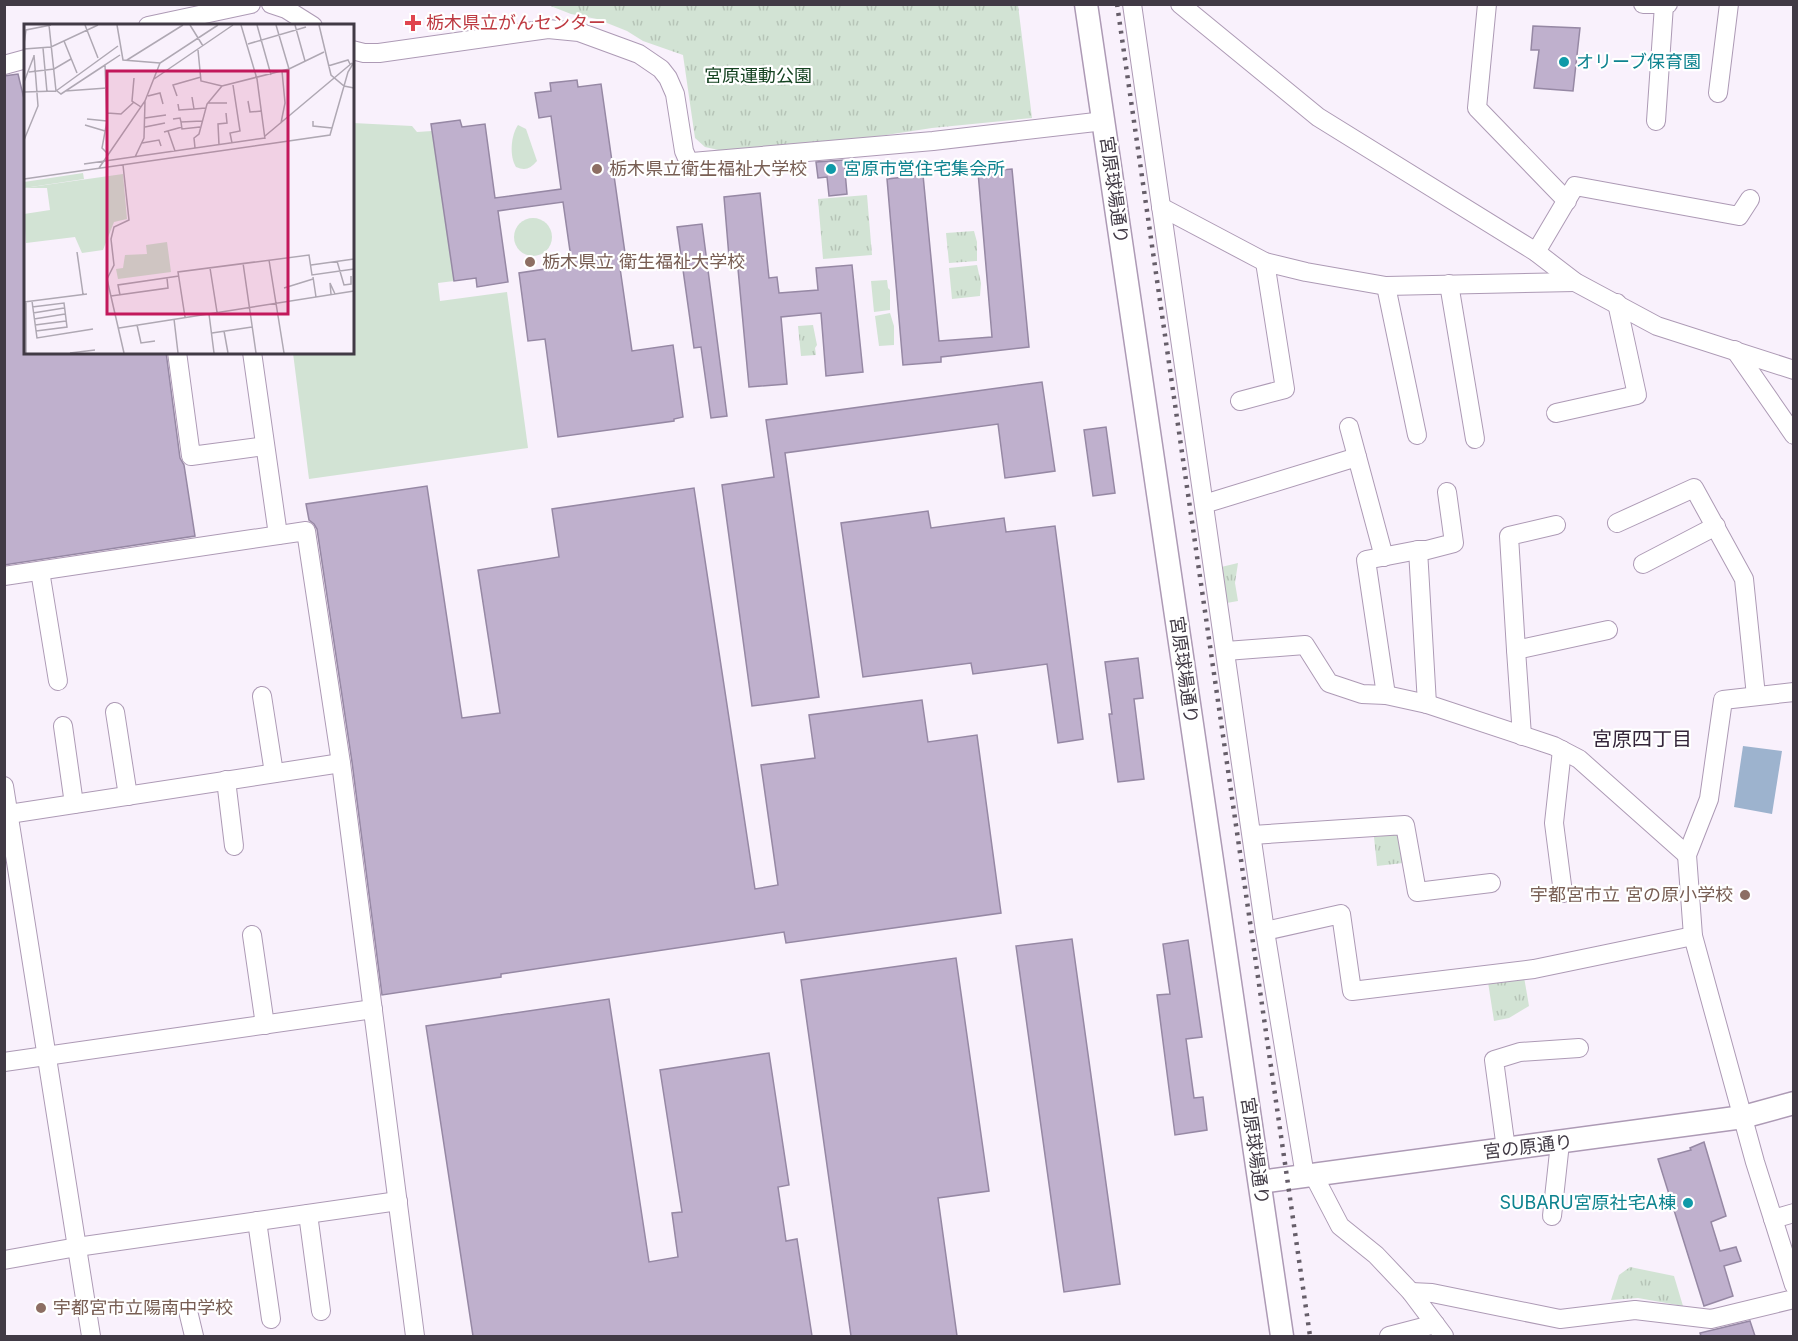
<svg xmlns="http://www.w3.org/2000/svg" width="1798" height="1341" font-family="Inter,'Noto Sans JP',sans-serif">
<defs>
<pattern id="park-tufts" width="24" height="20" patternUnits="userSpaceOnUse" patternTransform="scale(1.5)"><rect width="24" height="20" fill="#d2e3d4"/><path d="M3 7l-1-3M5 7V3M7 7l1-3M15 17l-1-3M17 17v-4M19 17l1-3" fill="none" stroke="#b6c4b7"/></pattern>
</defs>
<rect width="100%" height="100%" fill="#f9f1fc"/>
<g fill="#d2e3d4">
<polygon points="353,123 412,126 417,132 432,131 454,281 438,283 440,301 507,292 528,448 309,479 293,353 352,352"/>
<path d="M518,125L526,129L537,161C530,169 525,171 516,167C509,156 511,135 518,125Z"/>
<circle cx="533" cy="237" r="19"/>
<polygon points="887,280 888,288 890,290 890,310 874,312 871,281"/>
<polygon points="890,313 894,326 894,345 879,346 875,316"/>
</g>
<g fill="url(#park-tufts)">
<polygon points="548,5 1018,5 1032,118 932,128 860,139 723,151 705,147 695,138 683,55 643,41 627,31 597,19 571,14"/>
<polygon points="867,195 872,255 823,259 818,199"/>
<polygon points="974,231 977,242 977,261 949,263 946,233"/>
<polygon points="977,265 981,283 980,296 952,299 949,268"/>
<polygon points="813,325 817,345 815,348 816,355 801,356 798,326"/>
<polygon points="1238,563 1235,583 1238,601 1221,604 1217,568"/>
<polygon points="1398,834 1403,863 1377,866 1374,837"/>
<polygon points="1524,977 1529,1006 1509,1018 1494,1021 1488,982"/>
<polygon points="1630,1267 1674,1276 1683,1306 1638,1298 1611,1300 1619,1275"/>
</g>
<polygon fill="#9db3ce" points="1743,746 1782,751 1772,814 1734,807"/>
<g fill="#bfb0cd" stroke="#9688a4" stroke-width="1.5">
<polygon points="1533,26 1580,28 1573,91 1534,88 1539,50 1531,50"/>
<polygon points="18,74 26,107 26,352 166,352 180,458 184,465 195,536 4,565 4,76"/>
<polygon points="577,80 578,87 601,84 626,260 619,261 632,351 673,345 683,417 674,419 674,421 558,437 545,339 528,341 519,273 572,265 563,202 498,211 508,282 477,287 476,278 454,281 431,124 460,120 462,127 485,124 495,198 561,189 551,116 539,118 535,93 551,91 550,83"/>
<polygon points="844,160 847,194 829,196 827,177 818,178 816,162"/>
<polygon points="1012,169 1029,347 941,357 941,362 903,365 887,179 923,175 939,341 992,337 978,172"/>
<polygon points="760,193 769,278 777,277 779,293 818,290 816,268 852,265 863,372 826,376 821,313 781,317 787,384 749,387 738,269 730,269 724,197"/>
<polygon points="702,224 727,416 711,418 701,347 694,348 677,227"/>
<polygon points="1042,382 1055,471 1005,478 998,424 785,453 819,697 752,706 722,485 774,477 766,420"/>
<polygon points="1106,427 1115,493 1093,496 1084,430"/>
<polygon points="427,486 462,718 500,713 478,570 559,557 552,509 694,488 755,889 778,885 761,765 815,758 809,715 922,700 928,742 977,735 1001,913 786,943 784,932 501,974 501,977 382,995 352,762 317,529 314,524 309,520 306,504"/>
<polygon points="928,511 931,528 1004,518 1006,532 1055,526 1083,739 1058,743 1047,664 973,674 971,663 863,677 841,523"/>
<polygon points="1138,658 1143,698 1134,699 1144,779 1118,782 1109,714 1112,714 1105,662"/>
<polygon points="1072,939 1120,1284 1064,1292 1016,946"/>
<polygon points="1188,940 1202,1037 1186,1039 1194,1098 1203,1097 1207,1130 1175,1135 1157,995 1170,994 1163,944"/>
<polygon points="956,958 989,1191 938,1198 957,1336 851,1336 801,980"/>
<polygon points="609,999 649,1262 678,1257 672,1213 682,1212 660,1070 769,1053 789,1185 778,1187 786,1241 797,1239 812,1336 473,1336 426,1026"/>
<polygon points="1704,1142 1726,1216 1711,1222 1720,1251 1736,1247 1741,1261 1724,1266 1733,1296 1704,1306 1658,1159 1691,1150 1690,1148"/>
<polygon points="1750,1321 1755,1336 1701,1336 1700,1333"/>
</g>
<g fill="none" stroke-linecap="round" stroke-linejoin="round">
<defs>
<g id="minor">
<polyline points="271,4 286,9 313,26"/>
<polyline points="1132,4 1265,931 1305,1176"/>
<polyline points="1180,4 1318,117 1536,252 1575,282 1657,326 1794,370"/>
<polyline points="1487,4 1477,108 1567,201"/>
<polyline points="1643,4 1668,4"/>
<polyline points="148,26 251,4"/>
<polyline points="352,50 364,53 379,53 548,29 579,32 639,54 661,69 668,78 675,94 684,151 687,158 692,162 933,141 1104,121"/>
<polyline points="4,65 26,59"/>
<polyline points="1718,93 1729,4"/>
<polyline points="1656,121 1664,5"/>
<polyline points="1161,207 1265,262 1306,272 1386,286 1575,282"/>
<polyline points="1536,252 1575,186 1739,216 1750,199"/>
<polyline points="1449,284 1475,439"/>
<polyline points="1386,286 1417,435"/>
<polyline points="1735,350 1794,435"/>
<polyline points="177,352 191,456 265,446"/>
<polyline points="252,352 278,535"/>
<polyline points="1240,401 1285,389 1265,262"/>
<polyline points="1556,413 1637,395 1617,303"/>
<polyline points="1349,427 1384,557"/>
<polyline points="1204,504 1357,457"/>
<polyline points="1617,523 1694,488 1744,579 1756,696"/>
<polyline points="1643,564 1716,526"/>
<polyline points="40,571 58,681"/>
<polyline points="4,576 306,531 341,763 415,1336"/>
<polyline points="1516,650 1509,536 1556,525"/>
<polyline points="1226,651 1305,645 1329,683 1362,694 1386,695 1427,704 1554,746 1579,759 1687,855"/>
<polyline points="1794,692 1723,700 1709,799 1687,855 1693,936 1755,1162 1794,1285"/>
<polyline points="1386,695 1366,560 1418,550"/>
<polyline points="262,696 274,773"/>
<polyline points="1427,704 1418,550 1427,550 1454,543 1447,492"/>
<polyline points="115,712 128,796"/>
<polyline points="63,726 74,804"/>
<polyline points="1522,736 1516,650 1608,630"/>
<polyline points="1562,750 1554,823 1563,893"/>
<polyline points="226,780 234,846"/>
<polyline points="4,786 91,1336"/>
<polyline points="9,814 341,763"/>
<polyline points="1252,835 1405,825 1417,892 1491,883"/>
<polyline points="1265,931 1341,914 1352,991 1534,969 1693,936"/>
<polyline points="252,935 265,1025"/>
<polyline points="4,1062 373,1009"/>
<polyline points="1506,1149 1494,1060 1520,1052 1579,1048"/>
<polyline points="1314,1176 1340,1226 1376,1255 1411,1292 1444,1336"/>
<polyline points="308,1214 321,1311"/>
<polyline points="1552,1216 1560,1143"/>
<polyline points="1773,1219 1794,1213"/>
<polyline points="257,1221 271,1319"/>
<polyline points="4,1260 77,1247 398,1201"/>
<polyline points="1411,1292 1432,1293 1560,1319 1635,1310 1711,1319 1794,1299"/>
<polyline points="188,1311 194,1336"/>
<polyline points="1389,1336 1435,1324"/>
</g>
<g id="tertiary">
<polyline points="1086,4 1282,1336"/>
<polyline points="1260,1182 1743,1117 1794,1103"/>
</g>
</defs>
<use href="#minor" stroke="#ad9ab5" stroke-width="20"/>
<use href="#tertiary" stroke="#ad9ab5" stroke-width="25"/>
<use href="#minor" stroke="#fff" stroke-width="18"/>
<use href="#tertiary" stroke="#fff" stroke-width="22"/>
<polyline stroke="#665e69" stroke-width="4.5" stroke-dasharray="3 6" stroke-linecap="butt" points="1117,4 1310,1336"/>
</g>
<path fill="#e0444e" stroke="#fff" stroke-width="2" d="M410 14h6v6h6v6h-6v6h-6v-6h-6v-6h6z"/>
<g fill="#0f9aa8" stroke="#fff" stroke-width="2">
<circle cx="1564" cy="62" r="6"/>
<circle cx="831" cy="169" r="6"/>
<circle cx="1688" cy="1203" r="6"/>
</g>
<g fill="#8d6e63" stroke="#fff" stroke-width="2">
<circle cx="597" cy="169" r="6"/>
<circle cx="530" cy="262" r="6"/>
<circle cx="1745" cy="895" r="6"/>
<circle cx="41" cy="1308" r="6"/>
</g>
<g text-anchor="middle" stroke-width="4.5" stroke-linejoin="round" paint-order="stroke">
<g font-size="18" fill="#be3a42" stroke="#fff" text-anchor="start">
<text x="426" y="29">栃木県立がんセンター</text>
</g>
<g font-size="18" fill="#0d838f" stroke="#fff" text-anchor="start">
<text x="1576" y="68">オリーブ保育園</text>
<text x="843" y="175">宮原市営住宅集会所</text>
<text x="1676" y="1209" text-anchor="end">SUBARU宮原社宅A棟</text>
</g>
<g font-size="18" fill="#154321" stroke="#fff">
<text x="758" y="82">宮原運動公園</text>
</g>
<g font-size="18" fill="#785e54" stroke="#fff" text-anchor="start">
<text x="609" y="175">栃木県立衛生福祉大学校</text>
<text x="542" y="268">栃木県立 衛生福祉大学校</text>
<text x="1733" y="901" text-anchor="end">宇都宮市立 宮の原小学校</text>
<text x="53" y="1314">宇都宮市立陽南中学校</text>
</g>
<g font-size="18" fill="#413a45" stroke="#fff">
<text transform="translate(1114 190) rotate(82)" y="6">宮原球場通り</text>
<text transform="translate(1184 670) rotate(82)" y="6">宮原球場通り</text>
<text transform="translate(1528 1147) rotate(-7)" y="6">宮の原通り</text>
<text transform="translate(1255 1151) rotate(82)" y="6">宮原球場通り</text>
</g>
<g font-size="20" fill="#34253a" stroke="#fff">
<text x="1642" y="746">宮原四丁目</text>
</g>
</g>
<g transform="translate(24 24)">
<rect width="330" height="330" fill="#f9f1fc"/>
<path d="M59,149L60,155L0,164V158ZM143,218L147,248L94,255L92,245L99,244L101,231L123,230L122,221Z" fill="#d2e3d4"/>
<path d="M99,150L103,195L90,198L79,226L58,229L51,213L2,219L0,190L26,186L23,164H0Z" fill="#d2e3d4"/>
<path fill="none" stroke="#afa8b3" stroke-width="1.5" d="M25,1L32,67L94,22M61,1L74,34M93,1L99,36L136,39M166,1L179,22M217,1L233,55L241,115M233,1L247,51M252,1L265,45M271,1L281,37M295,1L307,51L320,62L330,64M40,17L53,49M0,20L2,6L27,1M224,20L282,3M19,24L23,68M0,25L27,23L74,1M174,26L177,57L198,62L265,45L300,28M103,36L159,1M304,42L324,36L326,40M5,48L30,45L47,35M110,54L108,77L117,83M130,55L209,1M0,58L10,32M33,67L37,70L81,41M41,67L83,64M0,68L32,67M124,72L136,69L139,80M153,72L149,61L177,53M168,73L170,85L182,84M224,77L226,88L238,87M184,79H203M154,80L155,86L170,85M83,89L97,90L110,78M121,94L142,91M63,95L83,97M149,95L156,94L157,98L178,97M289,97V102L308,104M157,98L158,105L176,103M257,99L261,79L258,47M61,101L81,107M121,103L141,99M144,107L151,127M140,108L158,103M241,112L328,39M0,116L14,82L10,31M118,119L135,116L137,122M208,119L206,109L216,107L209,61M195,121L194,100L203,99L202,89M171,124L170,114L175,110L183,80L198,62M84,130L78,124L83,97L81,41L96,31M111,133L120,114L121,77M60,140L241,114M99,141L105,196L90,203L87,215L90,241L83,255L100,329M75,144L121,77L136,39L194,1M0,155L306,111L324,48L330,38M53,228L59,270M245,236L260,329M313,237L320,261L327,260V252M219,239L232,329M287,241L330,235M186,244L193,288M289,253L292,273M260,264L289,255M307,270L306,259L311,270M96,271L94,261L155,252M87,272L144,264L143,254M8,277L13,314L69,305M0,278L63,270M2,278V329M8,283L40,279L43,303L12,307M9,289L40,284M185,290L190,329M161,293L154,248L285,231L288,251L330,245M10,295L41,290M150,295L154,329M11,301L42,297M113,301L117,319L131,317M95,304L330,267M200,307L204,329M188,309L228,303M46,329L71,326"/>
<path fill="#c2185b" fill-opacity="0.15" stroke="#c2185b" stroke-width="3" d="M83,47H264V290H83Z"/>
<rect width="330" height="330" fill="none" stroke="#413a45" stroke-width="3"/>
</g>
<rect width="1798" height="1341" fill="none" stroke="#413a45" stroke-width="12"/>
</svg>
